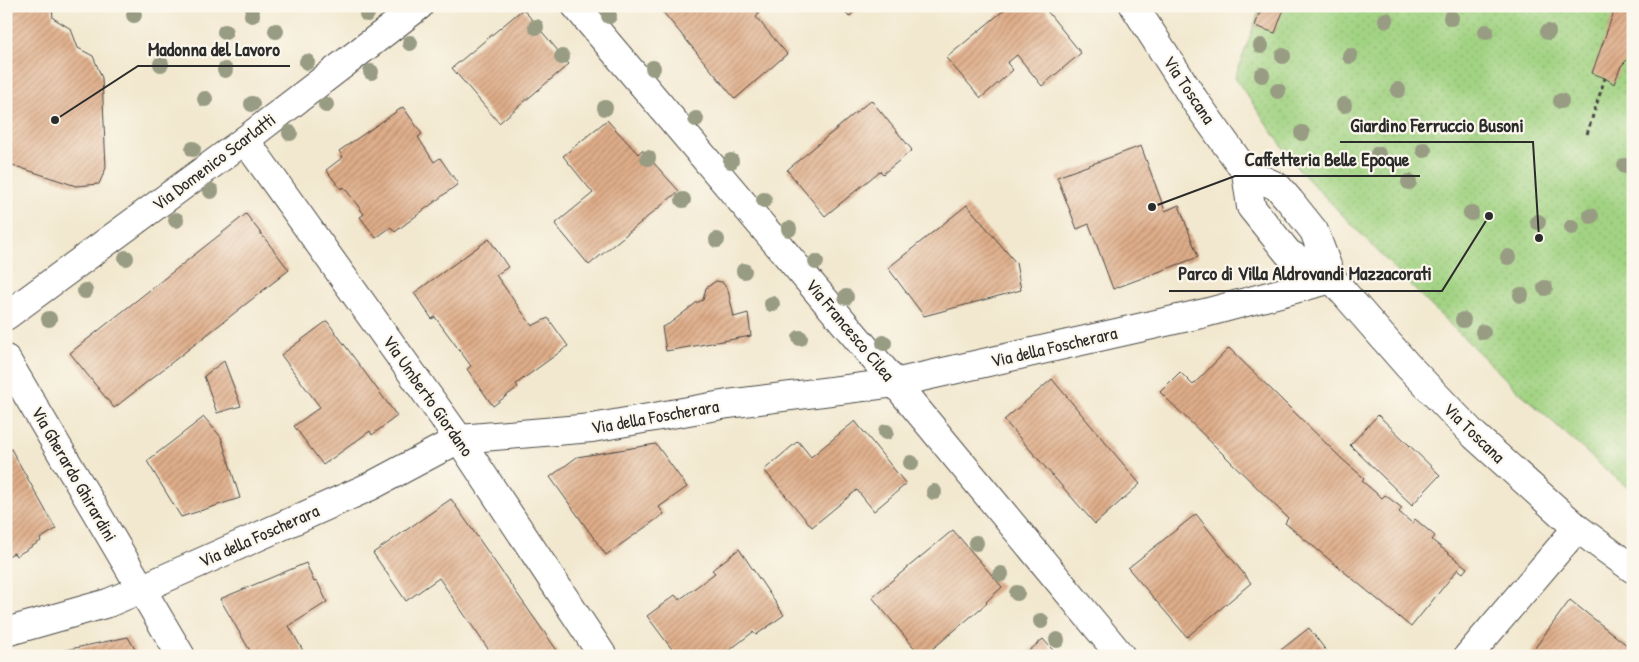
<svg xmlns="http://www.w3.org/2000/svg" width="1639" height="662" font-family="'Patrick Hand',sans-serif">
<defs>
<pattern id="park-dots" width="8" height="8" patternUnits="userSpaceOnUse" patternTransform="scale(1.25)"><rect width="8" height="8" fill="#a2d383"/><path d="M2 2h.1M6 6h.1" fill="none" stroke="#8cb571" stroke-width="1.8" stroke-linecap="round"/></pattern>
<pattern id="building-hatch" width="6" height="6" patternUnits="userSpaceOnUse" patternTransform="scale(1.25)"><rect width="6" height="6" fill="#dfad89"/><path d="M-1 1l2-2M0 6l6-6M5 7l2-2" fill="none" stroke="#b58d70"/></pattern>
</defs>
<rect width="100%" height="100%" fill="#fbf7ec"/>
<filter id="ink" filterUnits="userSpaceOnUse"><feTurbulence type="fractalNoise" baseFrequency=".02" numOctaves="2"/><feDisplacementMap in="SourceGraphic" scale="10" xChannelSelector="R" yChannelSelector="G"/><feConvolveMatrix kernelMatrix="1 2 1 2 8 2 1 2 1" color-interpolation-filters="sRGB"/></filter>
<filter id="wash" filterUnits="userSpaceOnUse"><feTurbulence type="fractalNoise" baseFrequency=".0096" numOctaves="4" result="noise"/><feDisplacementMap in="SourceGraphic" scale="20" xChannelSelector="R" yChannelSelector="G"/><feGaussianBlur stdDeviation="1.12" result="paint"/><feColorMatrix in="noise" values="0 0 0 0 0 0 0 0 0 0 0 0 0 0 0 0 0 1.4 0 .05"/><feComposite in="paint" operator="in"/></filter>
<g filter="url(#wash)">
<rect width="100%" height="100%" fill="#f2e8cf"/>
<polygon fill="url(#park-dots)" stroke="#667f57" points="1261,6 1633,6 1633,492 1604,468 1514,387 1420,295 1298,169 1235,78"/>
<g id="blocks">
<g fill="url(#building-hatch)">
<polygon points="6,6 52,6 53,18 71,29 78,48 93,56 102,78 106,168 99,184 76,186 6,163"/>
<polygon points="658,6 753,6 759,14 756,17 787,54 735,99"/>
<polygon points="840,6 860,6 849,17"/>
<polygon points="1009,6 1043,6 1081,53 1042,86 1017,55 1007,63 1013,70 981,98 946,58"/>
<polygon points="1262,6 1285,6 1275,33 1255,26"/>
<polygon points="1616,6 1633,6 1633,54 1621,66 1614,84 1605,78 1592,73"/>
<polygon points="523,9 569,64 499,123 452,68"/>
<polygon points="871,100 912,150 883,174 880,171 825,216 787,170"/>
<polygon points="403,107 422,134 418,137 434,162 440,158 458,184 395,232 391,227 376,238 360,217 364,214 344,187 341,189 326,170 343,157 339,151"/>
<polygon points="607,120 638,154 642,150 679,191 589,265 555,224 593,193 563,156"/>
<polygon points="1141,146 1165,211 1179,205 1198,257 1113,289 1089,224 1077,229 1057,177"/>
<polygon points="967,205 1016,263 1021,290 924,316 888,268"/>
<polygon points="246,214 289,270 114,408 70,353"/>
<polygon points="489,239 508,267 496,275 532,326 548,318 568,346 516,384 518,387 493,406 467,369 471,366 435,317 432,319 414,293"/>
<polygon points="716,281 722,282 728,290 734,317 748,313 751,336 666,351 662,327 669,324 696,303 703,300 706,288"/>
<polygon points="327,321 397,416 372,435 370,431 323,465 294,426 320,407 281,355"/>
<polygon points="1229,348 1342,459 1364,478 1362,481 1382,498 1385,495 1402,508 1399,512 1412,523 1415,519 1435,536 1432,540 1467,568 1463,573 1458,569 1411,627 1285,523 1288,518 1160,392 1180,372 1193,385"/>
<polygon points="224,361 241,406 217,413 204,376"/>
<polygon points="1052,379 1140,484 1095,524 1004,420"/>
<polygon points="1378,415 1440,475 1412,505 1350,445"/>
<polygon points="204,417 221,437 240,498 181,517 147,461"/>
<polygon points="855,421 906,484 874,511 857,490 812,527 764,470 798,441 811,457"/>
<polygon points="6,440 56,529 40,539 41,541 16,556 14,553 6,557"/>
<polygon points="656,444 687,487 659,507 664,514 606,555 550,477 577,457"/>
<polygon points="451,499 511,585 561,656 493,656 439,578 406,601 373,553"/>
<polygon points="1196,514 1251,583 1187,637 1128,568"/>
<polygon points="953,530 1002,587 986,602 987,603 924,656 921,656 872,597"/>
<polygon points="739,549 784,615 756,635 753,632 722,656 677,656 647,616 675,595 679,600 715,573 712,570"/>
<polygon points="306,563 314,582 317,581 327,602 289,626 306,656 253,656 220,599"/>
<polygon points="1570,600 1633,650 1633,656 1529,656"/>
<polygon points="1309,628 1330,656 1273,656"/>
<polygon points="128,637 139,656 41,656 41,655"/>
<polygon points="1043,639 1058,656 1023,656"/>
</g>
</g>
</g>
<g filter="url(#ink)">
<use href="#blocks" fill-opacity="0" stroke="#494744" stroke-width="1"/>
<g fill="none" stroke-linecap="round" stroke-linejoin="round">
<defs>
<g id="minor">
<polyline points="576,6 895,383 1121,656"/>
<polyline points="245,140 459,439 603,656"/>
<polyline points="6,316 245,140 419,6"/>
<polyline points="6,359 181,656"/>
<polyline points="6,632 108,603 141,589 371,486 459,439 592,428 728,404 895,383 1205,313 1332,279"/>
<polyline points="1468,656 1577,528"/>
</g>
<g id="major">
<polyline points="1134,6 1195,101 1246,172 1251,207 1288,253 1332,279 1408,366 1475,436 1577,528 1633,569"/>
<polyline points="1246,172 1278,187 1290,201 1314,231 1332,279"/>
</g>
</defs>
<use href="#minor" stroke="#494744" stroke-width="30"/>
<use href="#major" stroke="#494744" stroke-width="30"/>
<polyline stroke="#494744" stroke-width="3" stroke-dasharray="4 4" stroke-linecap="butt" points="1587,134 1605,78"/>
<use href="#minor" stroke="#fff" stroke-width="28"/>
<use href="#major" stroke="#fff" stroke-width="28"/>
</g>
<g fill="#989c83">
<circle cx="367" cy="14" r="8"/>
<circle cx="134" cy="15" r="8"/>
<circle cx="252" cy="15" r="8"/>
<circle cx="609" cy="16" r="8"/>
<circle cx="1451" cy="18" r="8"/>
<circle cx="1386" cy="20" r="8"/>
<circle cx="536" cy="27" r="8"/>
<circle cx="276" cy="31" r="8"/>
<circle cx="225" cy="32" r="8"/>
<circle cx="1486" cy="32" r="8"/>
<circle cx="1548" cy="32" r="8"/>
<circle cx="410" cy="43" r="8"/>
<circle cx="1261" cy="46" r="8"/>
<circle cx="1283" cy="56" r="8"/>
<circle cx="1350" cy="56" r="8"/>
<circle cx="562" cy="57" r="8"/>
<circle cx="307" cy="62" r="8"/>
<circle cx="161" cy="64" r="8"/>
<circle cx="653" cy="68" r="8"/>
<circle cx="225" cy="70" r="8"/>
<circle cx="371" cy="72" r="8"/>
<circle cx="1262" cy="75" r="8"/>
<circle cx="1398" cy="90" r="8"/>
<circle cx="1278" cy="91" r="8"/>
<circle cx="205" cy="99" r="8"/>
<circle cx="1561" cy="101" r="8"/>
<circle cx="252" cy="104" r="8"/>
<circle cx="326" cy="105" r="8"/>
<circle cx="1344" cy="105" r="8"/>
<circle cx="605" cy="108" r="8"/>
<circle cx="696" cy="119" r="8"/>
<circle cx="290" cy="133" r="8"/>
<circle cx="1302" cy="133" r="8"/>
<circle cx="193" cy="149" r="8"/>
<circle cx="1424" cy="150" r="8"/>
<circle cx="1378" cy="154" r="8"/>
<circle cx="648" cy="158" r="8"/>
<circle cx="731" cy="161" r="8"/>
<circle cx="1625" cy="166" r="8"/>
<circle cx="1409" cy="182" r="8"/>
<circle cx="211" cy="191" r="8"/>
<circle cx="683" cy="200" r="8"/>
<circle cx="764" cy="200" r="8"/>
<circle cx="1471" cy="213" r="8"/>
<circle cx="1591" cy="216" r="8"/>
<circle cx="176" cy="220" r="8"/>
<circle cx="1538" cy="222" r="8"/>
<circle cx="1572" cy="227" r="8"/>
<circle cx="789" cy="229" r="8"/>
<circle cx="717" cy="240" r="8"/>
<circle cx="1508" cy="257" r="8"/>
<circle cx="126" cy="258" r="8"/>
<circle cx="816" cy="262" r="8"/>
<circle cx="744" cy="271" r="8"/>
<circle cx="1545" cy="288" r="8"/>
<circle cx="85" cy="291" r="8"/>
<circle cx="1521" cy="295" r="8"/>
<circle cx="846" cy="297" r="8"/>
<circle cx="772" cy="304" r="8"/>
<circle cx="49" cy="319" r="8"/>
<circle cx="1463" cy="320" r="8"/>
<circle cx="1483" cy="332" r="8"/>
<circle cx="800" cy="338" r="8"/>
<circle cx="884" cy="343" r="8"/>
<circle cx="886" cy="432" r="8"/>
<circle cx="911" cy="463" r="8"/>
<circle cx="934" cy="492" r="8"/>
<circle cx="976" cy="543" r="8"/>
<circle cx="1001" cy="574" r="8"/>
<circle cx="1017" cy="593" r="8"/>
<circle cx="1041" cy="621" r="8"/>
<circle cx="1057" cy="640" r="8"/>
</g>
</g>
<g text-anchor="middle" stroke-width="4.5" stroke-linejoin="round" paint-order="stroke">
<g font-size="18" fill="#2b2b2b" stroke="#fbf7ec">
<text transform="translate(1189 90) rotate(56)" y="6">Via Toscana</text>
<text transform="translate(214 162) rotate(-37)" y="6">Via Domenico Scarlatti</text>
<text transform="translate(850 330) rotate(50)" y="6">Via Francesco Cilea</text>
<text transform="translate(1054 347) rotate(-13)" y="6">Via della Foscherara</text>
<text transform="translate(428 396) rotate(55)" y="6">Via Umberto Giordano</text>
<text transform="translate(655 417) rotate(-10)" y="6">Via della Foscherara</text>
<text transform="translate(1474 433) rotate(44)" y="6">Via Toscana</text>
<text transform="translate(74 474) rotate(60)" y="6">Via Gherardo Ghirardini</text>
<text transform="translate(259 536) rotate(-24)" y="6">Via della Foscherara</text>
</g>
</g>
<path fill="none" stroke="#2b2b2b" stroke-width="2" d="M55 120L138 66H290M1539 238L1533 142H1340M1152 207L1235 176H1420M1489 216L1442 291H1169"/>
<g fill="#2b2b2b" stroke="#fbf7ec" stroke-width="2">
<circle cx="55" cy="120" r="5"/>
<circle cx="1539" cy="238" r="5"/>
<circle cx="1152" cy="207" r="5"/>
<circle cx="1489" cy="216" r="5"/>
</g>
<g font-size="19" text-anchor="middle" font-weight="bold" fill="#2b2b2b" stroke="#fbf7ec" stroke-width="4.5" stroke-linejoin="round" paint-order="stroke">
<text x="214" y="56">Madonna del Lavoro</text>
<text x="1437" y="132">Giardino Ferruccio Busoni</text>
<text x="1327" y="166">Caffetteria Belle Epoque</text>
<text x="1305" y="280">Parco di Villa Aldrovandi Mazzacorati</text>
</g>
<rect width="1639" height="662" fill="none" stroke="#fbf7ec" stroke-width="25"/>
</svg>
